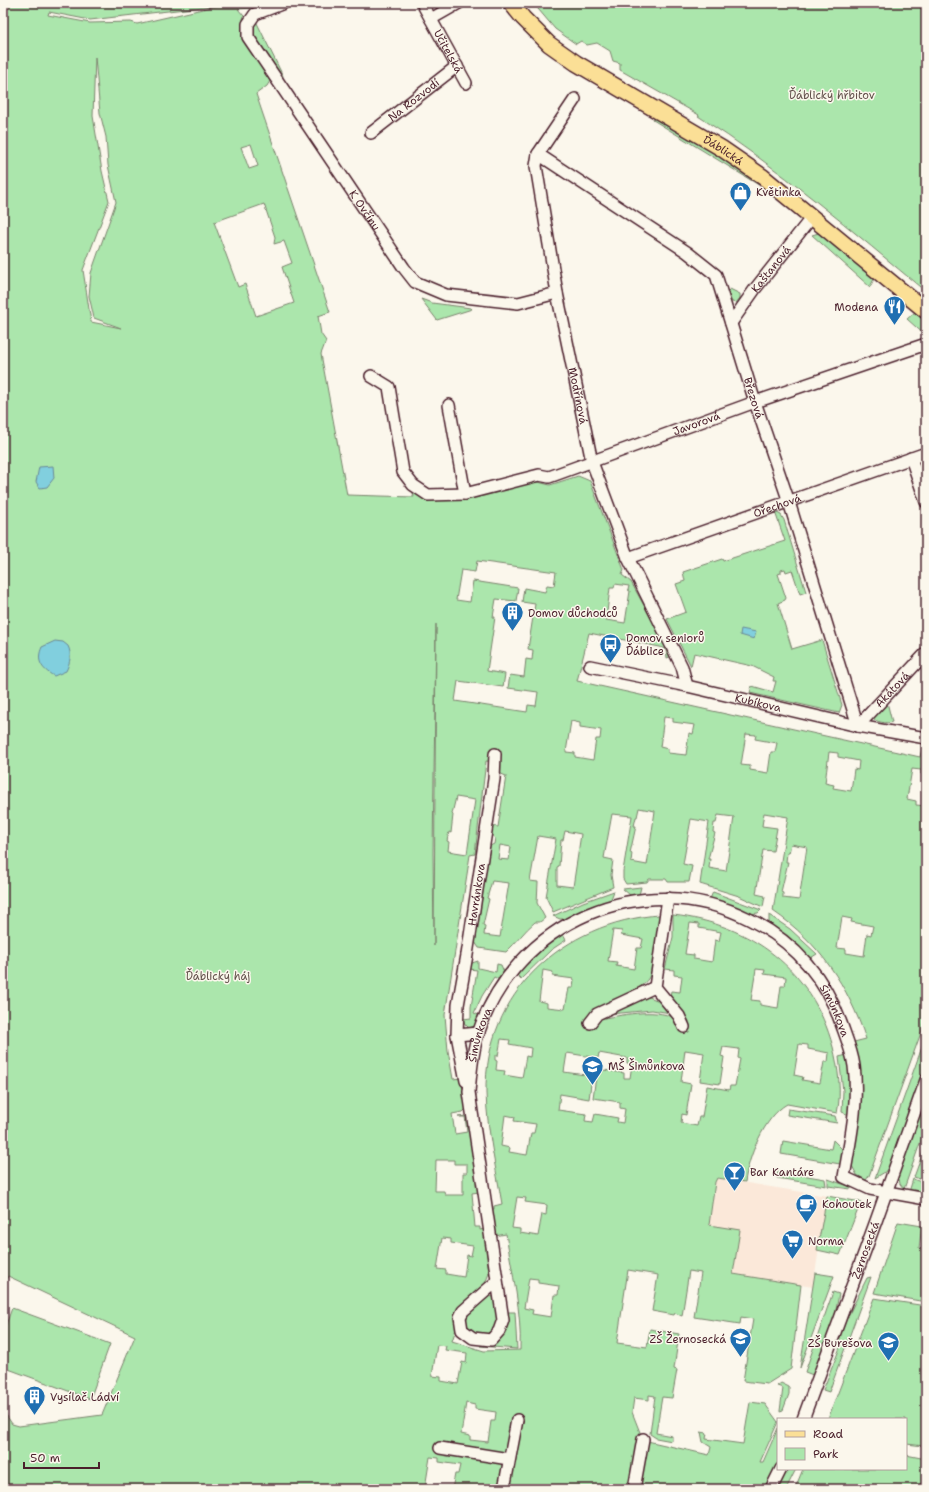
<svg xmlns="http://www.w3.org/2000/svg" width="929" height="1492" font-family="'Shantell Sans',sans-serif">
<rect width="100%" height="100%" fill="#fbf7ec"/>
<filter id="ink" filterUnits="userSpaceOnUse"><feTurbulence type="fractalNoise" baseFrequency=".025" numOctaves="2"/><feDisplacementMap in="SourceGraphic" scale="8" xChannelSelector="R" yChannelSelector="G"/><feConvolveMatrix kernelMatrix="1 2 1 2 8 2 1 2 1" color-interpolation-filters="sRGB"/></filter>
<g filter="url(#ink)">
<polygon fill="#fbe8d9" points="716,1178 827,1196 813,1287 733,1274 709,1225"/>
<g fill="#abe6ac" stroke="#7a826c" fill-rule="evenodd">
<path d="M3,3H270L253,8L238,9L244,16C234,41 261,60 270,81L267,86L256,94L330,312L318,316L321,334L326,341L321,354L347,495L414,497L412,489L429,497L534,481L550,485L578,476L590,481L624,570L622,575L631,582L672,656L667,658L666,650L660,647L589,633L577,681L920,757L923,744L926,745V775L921,774V770L912,769L907,799L916,801V805L926,806V1019L869,1176L866,1180L857,1175L851,1164L854,1042L866,1039C848,986 820,943 773,911L788,817L764,813L762,826L777,828L773,851L763,850L756,894L765,896L763,907L739,896L700,884L709,822L691,819L683,864L692,866L689,882H668L666,879H649L647,882L626,884L623,879V871L632,816L612,814L604,858L613,860L611,875L613,887L553,912L546,897L556,839L538,836L530,881L538,882L537,903L545,918L540,922H535C524,931 517,942 506,952L479,948L475,942L490,846L494,844L495,838L490,834V826L498,827L506,776L499,773L498,762L486,761L475,854L470,855L445,1015L448,1051L453,1079L461,1078L466,1109L463,1112L452,1114L455,1134L467,1132L465,1117H458L467,1116L479,1192L472,1193L475,1227H480V1230L484,1229L489,1273L485,1284L456,1321V1329L452,1341L484,1351L520,1350C522,1311 512,1273 506,1234L495,1236L490,1209H494V1206L502,1204C496,1168 487,1130 486,1093C484,993 564,922 659,915L660,916C658,932 656,962 650,975C647,983 638,988 632,992V995L597,1019C621,1016 653,1007 675,1018C679,1020 684,1025 687,1028L689,1021L670,996L671,991L680,992L682,976L674,975V970L665,969L673,937V915C751,924 812,969 833,1047C838,1067 842,1092 837,1113L787,1104C764,1117 748,1158 745,1182L717,1178L715,1182L709,1225L740,1230L733,1274L801,1285L791,1369L767,1384L743,1381L753,1319L741,1317L740,1324L694,1317L701,1273L689,1271L682,1316L675,1313L674,1315L652,1311L658,1275L628,1270L617,1343L647,1347L650,1329L679,1334L674,1369L677,1370L672,1398L662,1397L656,1433L672,1436V1441L656,1438L650,1434L655,1396L649,1395V1400L634,1398L632,1412L643,1440L709,1455L711,1447L703,1442L701,1432L707,1433L706,1439L743,1444L750,1402L765,1404L778,1422L760,1462H763L778,1428V1469L771,1489H452L455,1474H458L460,1465L439,1462V1458L430,1457L425,1488L433,1489H3V1410L12,1424L19,1426L102,1415L135,1336L8,1276L3,1287ZM220,5L137,24L131,22L90,23L48,15L49,12L90,20ZM95,57L100,113L106,137L108,165L116,202L91,273L89,296L94,318L121,328L91,322L83,270L109,201L102,171L93,116ZM251,144L258,166L249,169L241,147ZM264,204L275,237L274,244L284,241L292,263L282,267L294,303L256,316L245,284L238,287L214,222ZM477,561L556,572L554,586L547,585L545,592L524,588L522,602L535,604L528,649L533,650L532,660L526,659L524,677L510,675L508,688L538,692L536,706L528,705L527,712L455,701L458,681L503,687L505,674L487,671L495,617H493L496,599L516,601L518,588L473,581L470,602L456,600L461,570L475,572ZM615,584L629,586L628,590L630,591L625,623L606,620L610,588H614ZM436,624L434,946L433,853ZM664,717L673,718V722L695,725L693,734L689,733L686,755L668,753V749L660,747ZM571,721L580,723V727L601,730L600,739H596L593,760L575,757V753L566,752ZM746,734L756,735L755,739L777,743L775,752H771L768,773L750,770V766L741,765ZM829,752L838,753V757L859,761L858,770L854,769L851,791L833,788L834,785L825,783ZM456,797L475,800L467,854L448,851L449,842L447,841L449,832L451,833L453,815L452,814ZM639,808L655,811L647,865L631,862L632,853H630L636,826H634L636,817H637ZM718,815L734,817L726,871L709,868L710,859H708L715,833L713,832L714,823H716ZM565,831L581,834L573,887L557,885V867L559,866L561,840H563ZM791,844L807,847L799,900L783,898V893L781,892L788,862H786L787,853H789ZM500,845L511,847L509,860L498,859ZM492,881L509,883L500,937L484,935L485,926L483,925L489,899L487,898ZM842,917L852,919L851,922L873,926L871,935L867,934L864,956L846,953V949L837,948ZM690,923L699,924V928L721,932L719,941L715,940L712,962L694,959V955L685,954ZM613,930L622,931L621,935L643,939L641,948H637L634,969L616,966L617,962L608,961ZM756,969L765,970L764,974L786,977L785,986H781L778,1008L760,1005V1001L751,1000ZM543,970L553,972L552,976L574,979L573,988H569L565,1009L547,1007V1003L539,1001ZM501,1039L510,1040L509,1044L531,1048L530,1057L526,1056L522,1078L504,1075L505,1071L496,1070L497,1061L495,1060V1056H498ZM799,1044L808,1045V1049L829,1053L828,1062H824L820,1083L802,1080L803,1077L794,1075ZM723,1047L739,1049L738,1058L740,1059L735,1086H730L729,1090L707,1086L702,1117H699L697,1126L681,1123L682,1114L686,1115L691,1084L681,1082L685,1050L704,1053L700,1081L720,1084L724,1057L721,1056ZM567,1053L598,1058L599,1053L627,1058V1063L632,1064L630,1078H624V1073L597,1069L593,1098L620,1102V1108L625,1109L623,1123L617,1122L618,1118L595,1114L593,1122L585,1121L586,1114L558,1110L560,1094L589,1099L592,1076L564,1072ZM505,1115L515,1117L514,1121L536,1124L534,1133H531L527,1155L509,1152L510,1148L501,1146ZM436,1160H454V1164H467V1173H463V1195H445L444,1191H435ZM517,1197L526,1198L525,1202L547,1205L546,1215L542,1214L538,1236L520,1233V1229L512,1228ZM442,1238L451,1239V1243L473,1246L471,1256L467,1255L464,1277L446,1274V1270L437,1269ZM529,1278L538,1279V1283L559,1286L558,1295H554L551,1317L532,1314L533,1310L524,1308ZM437,1345L446,1346L445,1350L467,1353L466,1363L462,1362L458,1384L441,1381V1377L432,1376ZM466,1403L475,1405V1409L496,1412L495,1421H491L488,1442L470,1440V1436L461,1434Z"/>
<path d="M533,3H926V292C854,232 778,167 698,116L699,115L620,70V63L613,61L610,51L597,43L587,45L581,41L576,44L555,29Z"/>
<polygon points="256,21 283,76 282,80 254,39 252,33"/>
<path d="M657,117C703,145 753,171 791,210L762,187L653,120Z"/>
<polygon points="822,232 875,277 870,287 812,235"/>
<polygon points="730,289 740,294 740,298 736,303 732,302 727,292"/>
<polygon points="421,299 432,303 471,308 472,309 437,320"/>
<polygon points="915,312 919,313 926,320 926,336 907,319"/>
<polygon points="775,512 781,515 784,520 806,592 800,594 792,570 786,572 785,569 781,570 781,573 778,574 786,598 785,600 778,603 792,649 822,640 842,705 839,713 750,693 752,686 773,692 776,681 773,681 774,677 752,666 694,653 691,666 667,619 686,612 676,584 685,581 683,572 722,559 723,561 785,541"/>
<path d="M887,702L892,722C887,724 876,722 872,718Z"/>
<polygon points="641,887 639,895 630,895 623,889"/>
<polygon points="614,891 611,899 606,902 566,919 560,919 553,916 583,902"/>
<polygon points="713,892 761,910 758,913 751,914 710,899"/>
<polygon points="769,915 790,929 817,954 809,959 772,927 769,922"/>
<polygon points="562,933 566,940 551,950 521,979 516,974 535,952"/>
<polygon points="478,961 478,968 496,972 497,964 501,965 504,972 500,980 494,977 482,996 474,1013 481,1016 477,1025 469,1028 465,1024 463,1019 471,1018 471,1007 477,970 469,969 472,963"/>
<polygon points="649,997 662,1002 671,1013 652,1010 600,1015 638,999"/>
<polygon points="926,1036 926,1066 891,1163 885,1172 875,1178"/>
<polygon points="847,1055 851,1080 849,1115 842,1112 843,1091 839,1057"/>
<polygon points="926,1097 926,1126 904,1189 900,1184 898,1174"/>
<polygon points="788,1109 835,1116 837,1123 787,1115"/>
<polygon points="833,1140 842,1149 842,1160 840,1164 781,1154 783,1141 831,1149"/>
<polygon points="926,1144 926,1181 914,1177"/>
<polygon points="778,1171 825,1179 826,1186 777,1178"/>
<polygon points="828,1179 851,1187 851,1189 828,1186"/>
<polygon points="913,1179 926,1184 926,1192 920,1193 909,1192"/>
<polygon points="827,1196 861,1202 840,1255 817,1250"/>
<polygon points="898,1222 922,1226 919,1248 926,1249 926,1302 874,1293"/>
<polygon points="815,1273 834,1276 800,1368"/>
<polygon points="871,1277 829,1392 823,1390 841,1345 837,1344 846,1320 867,1278"/>
<polygon points="833,1292 839,1294 834,1320 813,1375 805,1372"/>
<polygon points="489,1295 495,1298 498,1323 492,1334 476,1337 466,1325 467,1315"/>
<polygon points="874,1298 926,1306 926,1433 924,1446 906,1444 906,1419 828,1419"/>
<polygon points="12,1308 110,1344 90,1399 3,1367 3,1333"/>
<path d="M507,1312H515L517,1349L480,1346C501,1344 507,1331 507,1312Z"/>
<polygon points="781,1383 789,1387 789,1394 783,1410 780,1411 783,1388 777,1386"/>
<polygon points="906,1455 926,1459 926,1489 797,1489 798,1487 796,1486 803,1469 906,1469"/>
<polygon points="785,1469 796,1469 786,1489 775,1489"/>
</g>
<g fill="#81cfde" stroke="#6b8996">
<polygon points="53,466 54,478 47,487 40,488 36,482 39,467"/>
<polygon points="741,629 756,632 754,639 740,635"/>
<path d="M55,641L63,642L68,646C72,654 70,663 66,671L54,676C41,669 36,660 42,647Z"/>
</g>
<g fill="none" stroke-linecap="round" stroke-linejoin="round">
<defs>
<g id="minor">
<path id="s1" d="M284,3L255,14L248,24V37L404,268L415,282L446,295L518,303L557,293"/>
<path id="s2" d="M422,3L466,83"/>
<polyline points="431,19 459,3"/>
<path id="s3" d="M575,99L538,154L536,166L557,293L592,462L628,558L682,667L687,686"/>
<path id="s4" d="M371,133L457,66"/>
<path id="s5" d="M538,154L687,252L716,275L755,402L789,502L858,726"/>
<path id="s6" d="M731,323L755,289L812,217"/>
<path id="s7" d="M371,376L389,387L403,472L413,485L428,495L465,494L539,475L549,477L755,402L926,344"/>
<polyline points="449,405 465,494"/>
<polyline points="911,458 926,502"/>
<path id="s8" d="M628,558L926,453"/>
<path id="s9" d="M590,666L687,686L858,726L926,738"/>
<path id="s10" d="M858,726L926,653"/>
<polyline points="668,898 655,987 679,1016 684,1027"/>
<polyline points="590,1023 597,1014 655,987"/>
<path id="s11" d="M479,1033L457,1035L458,1005L467,955L494,779L495,754"/>
<polyline points="457,1035 466,1081"/>
<path id="s12" d="M496,1282L463,1311L460,1317L462,1330L473,1338L491,1340L499,1331L503,1320L469,1092C471,1072 472,1053 478,1034C515,922 643,865 749,919C793,941 824,976 841,1023C846,1037 852,1051 854,1066C859,1102 850,1141 844,1177L870,1189L926,1199"/>
<path id="s13" d="M803,1419L876,1221L926,1080"/>
<polyline points="440,1448 509,1459"/>
<polyline points="504,1489 517,1420"/>
<polyline points="634,1489 643,1439"/>
<polyline points="771,1489 781,1469"/>
</g>
<g id="major">
<path id="s14" d="M511,3L523,18L549,44L576,63L721,148L763,177L926,311"/>
</g>
</defs>
<use href="#minor" stroke="#4a1f2b" stroke-width="14"/>
<use href="#major" stroke="#4a1f2b" stroke-width="18"/>
<use href="#minor" stroke="#fbf7ec" stroke-width="11"/>
<use href="#major" stroke="#fbdf96" stroke-width="15"/>
</g>
</g>
<defs>
<symbol id="shop-pin" viewBox="-11 -11 22 30"><path d="M0 17L-7.5 6A9.5 9.5 0 1 1 7.5 6Z" fill="#1f6fb2" stroke="#fbf7ec"/><path d="M-5-2.5h2.3a2.7 3.5 0 0 1 5.4 0H5L5.5 6h-11ZM-1.5-2.5h3a1.5 2.3 0 0 0-3 0Z" fill="#fff"/></symbol>
<symbol id="restaurant-pin" viewBox="-11 -11 22 30"><path d="M0 17L-7.5 6A9.5 9.5 0 1 1 7.5 6Z" fill="#1f6fb2" stroke="#fbf7ec"/><path d="M-5-6h1v4h1v-4h1v4h1v-4h1v5L-1.5 .5V6h-2V.5L-5-1ZM5-6V6H3V1.5H1.5Q1.5-4 5-6Z" fill="#fff"/></symbol>
<symbol id="building-pin" viewBox="-11 -11 22 30"><path d="M0 17L-7.5 6A9.5 9.5 0 1 1 7.5 6Z" fill="#1f6fb2" stroke="#fbf7ec"/><path d="M-4-6H4V6H1V3H-1V6H-4ZM-2.5-4.3h1.7v1.8h-1.7ZM.8-4.3h1.7v1.8H.8ZM-2.5-1h1.7V.8h-1.7ZM.8-1h1.7V.8H.8Z" fill="#fff"/></symbol>
<symbol id="bus-pin" viewBox="-11 -11 22 30"><path d="M0 17L-7.5 6A9.5 9.5 0 1 1 7.5 6Z" fill="#1f6fb2" stroke="#fbf7ec"/><path d="M-5-6H5V4H4V6H2V4H-2V6H-4V4H-5ZM-3.5-4V0h7V-4ZM-3.5 1.2v1.5H-2V1.2ZM2 1.2v1.5H3.5V1.2Z" fill="#fff"/></symbol>
<symbol id="school-pin" viewBox="-11 -11 22 30"><path d="M0 17L-7.5 6A9.5 9.5 0 1 1 7.5 6Z" fill="#1f6fb2" stroke="#fbf7ec"/><path d="M0-5L7-2L0 1L-7-2ZM-4 1L0 2.5L4 1V4Q0 6-4 4Z" fill="#fff"/></symbol>
<symbol id="bar-pin" viewBox="-11 -11 22 30"><path d="M0 17L-7.5 6A9.5 9.5 0 1 1 7.5 6Z" fill="#1f6fb2" stroke="#fbf7ec"/><path d="M-6-5H6L.8 .8V4.5H3.5V6h-7V4.5H-.8V.8Z" fill="#fff"/></symbol>
<symbol id="cafe-pin" viewBox="-11 -11 22 30"><path d="M0 17L-7.5 6A9.5 9.5 0 1 1 7.5 6Z" fill="#1f6fb2" stroke="#fbf7ec"/><path d="M-5.5-4.5H6V0H3Q3 3.5 0 3.5H-2.5Q-5.5 3.5-5.5 0ZM3-3.2v2h1.7v-2ZM-6 4.5H4V6H-6Z" fill="#fff"/></symbol>
<symbol id="supermarket-pin" viewBox="-11 -11 22 30"><path d="M0 17L-7.5 6A9.5 9.5 0 1 1 7.5 6Z" fill="#1f6fb2" stroke="#fbf7ec"/><path d="M-6-5.5h2.5l.6 2H6L4.5 2H-2.5L-4.4-4H-6ZM-1.5 3.2a1.3 1.3 0 1 0 .1 0ZM3 3.2a1.3 1.3 0 1 0 .1 0Z" fill="#fff"/></symbol>
</defs>
<g fill-rule="evenodd">
<use href="#shop-pin" x="728" y="180" width="25" height="34"/>
<use href="#restaurant-pin" x="882" y="294" width="25" height="34"/>
<use href="#building-pin" x="500" y="600" width="25" height="34"/>
<use href="#bus-pin" x="598" y="632" width="25" height="34"/>
<use href="#school-pin" x="580" y="1054" width="25" height="34"/>
<use href="#bar-pin" x="722" y="1160" width="25" height="34"/>
<use href="#cafe-pin" x="794" y="1192" width="25" height="34"/>
<use href="#supermarket-pin" x="780" y="1228" width="25" height="34"/>
<use href="#school-pin" x="728" y="1326" width="25" height="34"/>
<use href="#school-pin" x="876" y="1330" width="25" height="34"/>
<use href="#building-pin" x="22" y="1384" width="25" height="34"/>
</g>
<g text-anchor="middle" stroke-width="3" stroke-linejoin="round" paint-order="stroke">
<g font-size="11" fill="#4a1f2b" stroke="#fbf7ec">
<text dy="4" stroke="none"><textPath href="#s2" startOffset="55">Učitelská</textPath></text>
<text dy="4" stroke="none"><textPath href="#s4" startOffset="54">Na Rozvodí</textPath></text>
<text dy="4" stroke="none"><textPath href="#s14" startOffset="260">Ďáblická</textPath></text>
<text dy="4" stroke="none"><textPath href="#s1" startOffset="265">K Ovčínu</textPath></text>
<text dy="4" stroke="none"><textPath href="#s6" startOffset="67">Kaštanová</textPath></text>
<text dy="4" stroke="none"><textPath href="#s3" startOffset="312">Modřínová</textPath></text>
<text dy="4" stroke="none"><textPath href="#s5" startOffset="344">Březová</textPath></text>
<text dy="4" stroke="none"><textPath href="#s7" startOffset="422">Javorová</textPath></text>
<text dy="4" stroke="none"><textPath href="#s8" startOffset="158">Ořechová</textPath></text>
<text dy="4" stroke="none"><textPath href="#s10" startOffset="50">Akátová</textPath></text>
<text dy="4" stroke="none"><textPath href="#s9" startOffset="172">Kubíkova</textPath></text>
<text dy="4" stroke="none"><textPath href="#s11" startOffset="164">Havránkova</textPath></text>
<text dy="4" stroke="none"><textPath href="#s12" startOffset="871">Šimůnkova</textPath></text>
<text dy="4" stroke="none"><textPath href="#s12" startOffset="408">Šimůnkova</textPath></text>
<text dy="4" stroke="none"><textPath href="#s13" startOffset="180">Žernosecká</textPath></text>
</g>
<g font-size="11" fill="#62514b" stroke="#fbf7ec">
<text x="832" y="99">Ďáblický hřbitov</text>
<text x="218" y="980">Ďáblický háj</text>
</g>
<g font-size="11" fill="#4a1f2b" stroke="#fbf7ec" text-anchor="start">
<text x="756" y="196">Květinka</text>
<text x="878" y="311" text-anchor="end">Modena</text>
<text x="528" y="617">Domov důchodců</text>
<text x="626" y="642">Domov seniorů<tspan x="626" dy="13">Ďáblice</tspan></text>
<text x="608" y="1070">MŠ Šimůnkova</text>
<text x="750" y="1176">Bar Kantáre</text>
<text x="822" y="1208">Kohoutek</text>
<text x="808" y="1245">Norma</text>
<text x="726" y="1343" text-anchor="end">ZŠ Žernosecká</text>
<text x="872" y="1347" text-anchor="end">ZŠ Burešova</text>
<text x="50" y="1401">Vysílač Ládví</text>
</g>
</g>
<rect width="929" height="1492" fill="none" stroke="#fbf7ec" stroke-width="16"/>
<rect x="8" y="8" width="913" height="1476" fill="none" stroke="#4a1f2b" stroke-width="1.5" filter="url(#ink)"/>
<rect x="777" y="1418" width="130" height="52" fill="#fbf7ec" stroke="#b4a19f"/>
<rect x="785" y="1431" width="20" height="6" fill="#fbdf96" stroke="#b4a19f"/>
<text x="813" y="1438" font-size="12" fill="#4a1f2b">Road</text>
<rect x="785" y="1448" width="20" height="12" fill="#abe6ac" stroke="#b4a19f"/>
<text x="813" y="1458" font-size="12" fill="#4a1f2b">Park</text>
<path d="M24 1462v6h75v-6" fill="none" stroke="#4a1f2b" stroke-width="2"/>
<text x="30" y="1462" font-size="12" fill="#4a1f2b" stroke="#fbf7ec" stroke-width="3" paint-order="stroke">50 m</text>
</svg>
